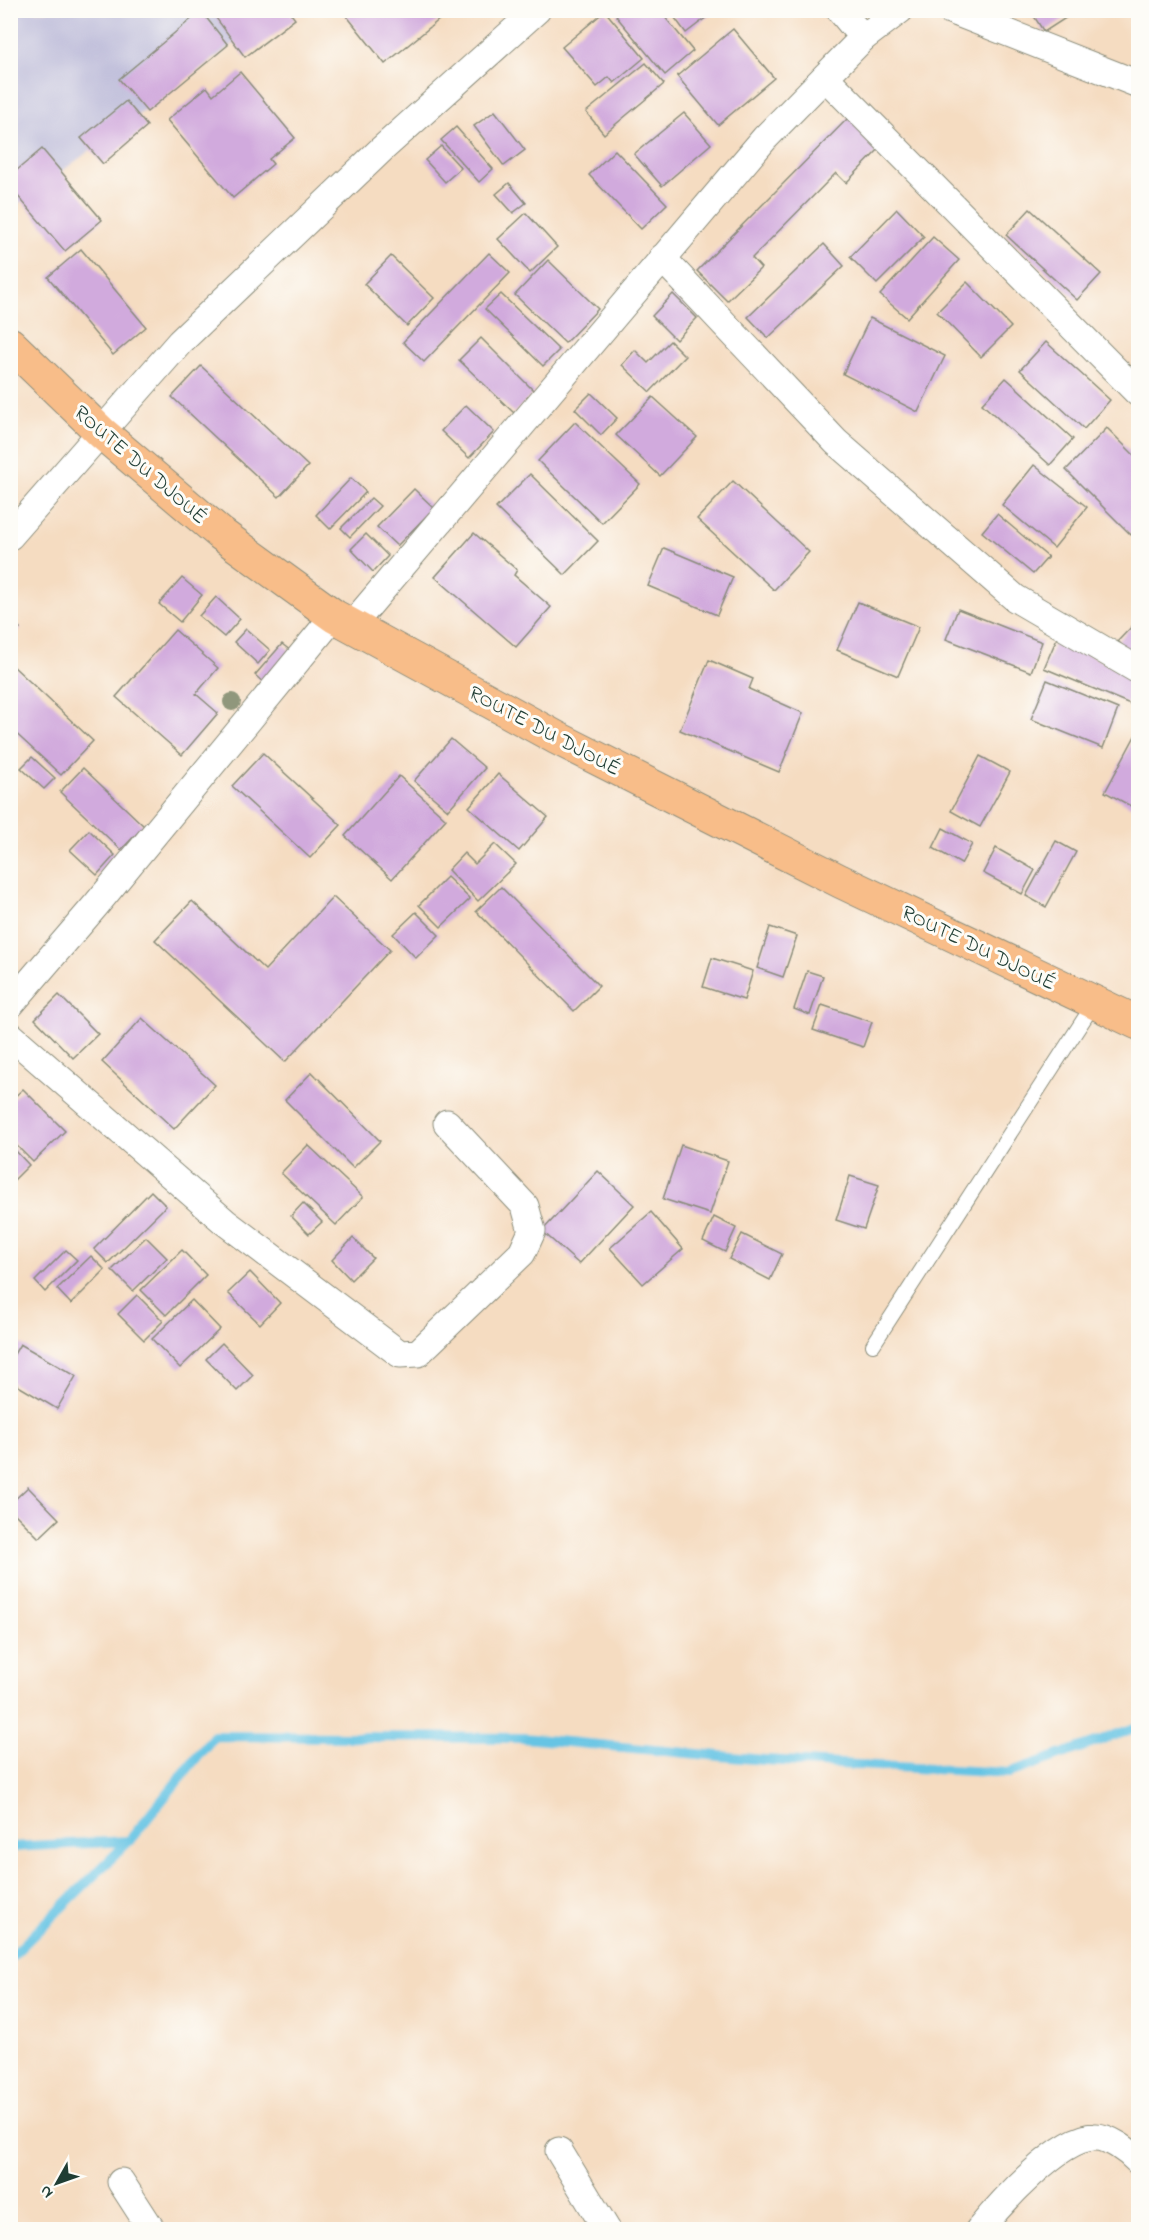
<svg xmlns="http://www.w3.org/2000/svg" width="1149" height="2240" font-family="'Indie Flower',sans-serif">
<rect width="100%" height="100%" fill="#fdfcf7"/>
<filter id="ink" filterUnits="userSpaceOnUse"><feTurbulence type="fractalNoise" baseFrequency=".0167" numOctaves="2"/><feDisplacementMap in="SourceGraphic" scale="12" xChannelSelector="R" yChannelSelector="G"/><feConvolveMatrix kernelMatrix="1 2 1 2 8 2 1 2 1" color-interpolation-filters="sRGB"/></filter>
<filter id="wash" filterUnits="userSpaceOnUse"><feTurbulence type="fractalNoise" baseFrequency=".008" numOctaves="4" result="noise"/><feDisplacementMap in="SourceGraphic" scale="24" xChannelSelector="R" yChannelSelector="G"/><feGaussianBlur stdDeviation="1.35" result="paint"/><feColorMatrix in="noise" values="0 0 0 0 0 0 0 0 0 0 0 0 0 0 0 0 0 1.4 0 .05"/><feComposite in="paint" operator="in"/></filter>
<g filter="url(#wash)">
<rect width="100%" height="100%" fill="#f5dcc1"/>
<polygon fill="#c2c1dc" points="11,11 278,11 11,209"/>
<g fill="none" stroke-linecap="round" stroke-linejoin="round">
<g stroke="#66c4e4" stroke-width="10">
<polyline points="10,1847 129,1841"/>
<polyline points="10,1958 129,1841 214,1736 523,1738 764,1760 1009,1773 1138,1727"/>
</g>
</g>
<g id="blocks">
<g fill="#d1aadd">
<polygon points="226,10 288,10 295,19 245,57 216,18"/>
<polygon points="342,10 451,10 385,64"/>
<polygon points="622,10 659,10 693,51 665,75 616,16"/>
<polygon points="669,10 716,10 686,33"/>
<polygon points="1030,10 1078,10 1044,32"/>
<polygon points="201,11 228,45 147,112 119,79"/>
<polygon points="605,11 644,58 614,83 609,77 597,87 562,47"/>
<polygon points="733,29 774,78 718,125 677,76"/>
<polygon points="646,63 664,84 604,134 586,112"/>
<polygon points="240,72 295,138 269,159 273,164 233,198 167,120 207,87 213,95"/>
<polygon points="126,101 147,126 103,164 81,138"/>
<polygon points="495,111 525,150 504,166 474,126"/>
<polygon points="684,113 711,144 662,186 634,154"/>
<polygon points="851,115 882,146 846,183 836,173 752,258 761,268 727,301 697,271"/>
<polygon points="456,127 493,169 479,182 441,140"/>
<polygon points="441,146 461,168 445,182 425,160"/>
<polygon points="42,149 102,220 65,251 10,187 10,176"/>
<polygon points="615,150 667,204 641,229 589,175"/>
<polygon points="509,183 526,203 513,213 496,194"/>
<polygon points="897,209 924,237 877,284 850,257"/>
<polygon points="1030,209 1101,274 1077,300 1006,235"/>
<polygon points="526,213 557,247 530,273 498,239"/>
<polygon points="933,237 959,260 907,318 880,295"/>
<polygon points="824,244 844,266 768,338 748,317"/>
<polygon points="81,249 146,327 113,355 48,277"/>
<polygon points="489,253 510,273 424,362 403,342"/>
<polygon points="391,256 434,298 407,326 364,284"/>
<polygon points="548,260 598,309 565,343 515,295"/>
<polygon points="967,282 1011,327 981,357 937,312"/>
<polygon points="501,294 559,350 543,366 485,309"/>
<polygon points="673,294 697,318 676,340 652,316"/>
<polygon points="870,318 945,356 918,412 843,374"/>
<polygon points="481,338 535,392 514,413 459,360"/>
<polygon points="670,341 685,356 650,392 622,365 635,350 648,363"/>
<polygon points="1046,342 1110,400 1084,429 1020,370"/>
<polygon points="201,366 308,466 279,497 172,397"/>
<polygon points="1006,378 1073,439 1050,465 982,404"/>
<polygon points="591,393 617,418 601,435 575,409"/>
<polygon points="653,397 697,437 660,476 616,435"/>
<polygon points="466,405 494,432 469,458 441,431"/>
<polygon points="575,422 640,484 602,523 538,461"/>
<polygon points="1107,428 1138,459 1138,527 1131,535 1066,470"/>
<polygon points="1034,465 1087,507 1054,548 1002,505"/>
<polygon points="530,474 598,541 565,575 496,508"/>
<polygon points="351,478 366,492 330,529 316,515"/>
<polygon points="733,481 809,552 774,590 697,519"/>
<polygon points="414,489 434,508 397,546 377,527"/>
<polygon points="371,498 380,506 350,537 341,528"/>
<polygon points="997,514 1048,557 1033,574 982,532"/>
<polygon points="474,533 517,570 514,575 551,607 516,647 435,577"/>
<polygon points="366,534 388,556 373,572 351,549"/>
<polygon points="664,548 733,577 717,615 648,586"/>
<polygon points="182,578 202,595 180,622 159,604"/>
<polygon points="216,597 240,619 224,637 199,616"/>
<polygon points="858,602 919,627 898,676 837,650"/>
<polygon points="958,609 1042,642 1031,672 946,639"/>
<polygon points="10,619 20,628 10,639"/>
<polygon points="1138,620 1138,662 1118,641"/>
<polygon points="246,629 270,650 258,664 234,642"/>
<polygon points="175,630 218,668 196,694 218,713 182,755 116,697"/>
<polygon points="1057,638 1138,680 1130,704 1044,668"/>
<polygon points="282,644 295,654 267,686 255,675"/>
<polygon points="709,660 753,679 749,689 803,713 779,772 680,730"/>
<polygon points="12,665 93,741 61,775 10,728 10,667"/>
<polygon points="1047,680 1118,709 1103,748 1031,719"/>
<polygon points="1135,736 1138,738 1138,810 1105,792"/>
<polygon points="451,739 485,768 448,810 414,781"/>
<polygon points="263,753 341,825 310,858 232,786"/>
<polygon points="980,756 1010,772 980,827 951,811"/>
<polygon points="32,757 55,778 44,789 21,768"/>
<polygon points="83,768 144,826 121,850 60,792"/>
<polygon points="498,774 548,817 519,851 469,807"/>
<polygon points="399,776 446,819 392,879 345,836"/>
<polygon points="943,828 972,844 961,864 933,848"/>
<polygon points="89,830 115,855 97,875 70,850"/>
<polygon points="1056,841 1076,852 1046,907 1026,896"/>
<polygon points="495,844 516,864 478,901 448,870 464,853 475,864"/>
<polygon points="996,848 1035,870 1022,894 983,873"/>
<polygon points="447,877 470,899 441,927 419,905"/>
<polygon points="501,887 599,986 574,1011 476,911"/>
<polygon points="333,897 390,950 285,1062 155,940 192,901 265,970"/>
<polygon points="416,912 439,935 416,958 393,934"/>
<polygon points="770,927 797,936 783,977 757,968"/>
<polygon points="712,958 753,971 744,1000 703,987"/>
<polygon points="807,971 823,976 810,1015 794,1009"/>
<polygon points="59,995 98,1034 73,1058 35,1019"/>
<polygon points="822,1005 872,1022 863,1047 813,1030"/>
<polygon points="142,1018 215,1085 174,1129 102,1062"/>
<polygon points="312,1072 380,1141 353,1168 285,1100"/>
<polygon points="23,1089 65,1131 33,1162 10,1139 10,1101"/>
<polygon points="308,1145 363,1197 336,1225 281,1173"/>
<polygon points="681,1145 728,1161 710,1214 663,1199"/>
<polygon points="13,1148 29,1165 13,1181 10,1178 10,1151"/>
<polygon points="598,1171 634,1205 579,1264 542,1231"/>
<polygon points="850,1176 879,1185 864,1229 836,1220"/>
<polygon points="151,1191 166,1206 108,1263 94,1249"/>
<polygon points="303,1203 322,1222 309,1234 291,1216"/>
<polygon points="651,1212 683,1249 643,1284 610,1248"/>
<polygon points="714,1217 736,1228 725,1252 703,1241"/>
<polygon points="742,1234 782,1254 770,1280 729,1259"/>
<polygon points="146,1237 167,1258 133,1291 112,1270"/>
<polygon points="353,1238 373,1258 351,1280 332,1260"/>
<polygon points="66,1250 77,1260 45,1292 35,1281"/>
<polygon points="182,1250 206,1275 166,1315 141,1290"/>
<polygon points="91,1256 105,1270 71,1304 57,1289"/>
<polygon points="250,1272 280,1303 260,1324 228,1293"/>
<polygon points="137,1295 163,1321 144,1340 118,1314"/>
<polygon points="192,1300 220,1329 180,1368 152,1339"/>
<polygon points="222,1343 253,1375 237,1391 206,1359"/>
<polygon points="20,1344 76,1376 57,1409 10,1381 10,1361"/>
<polygon points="28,1487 59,1519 39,1538 10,1509 10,1504"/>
</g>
</g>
</g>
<g filter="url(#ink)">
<use href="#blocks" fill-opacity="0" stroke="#8a8c7a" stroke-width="1.5"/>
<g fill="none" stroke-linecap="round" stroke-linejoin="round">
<defs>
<polyline id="service" points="873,1345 1095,1002"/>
<g id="minor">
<polyline points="840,10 863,38"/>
<polyline points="950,10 1138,84"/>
<polyline points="825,77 1138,393"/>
<polyline points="662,258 836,442 1015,598 1138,670"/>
<polyline points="10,536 180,342 382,149 537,10"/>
<polyline points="352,625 765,138 863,38 900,10"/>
<polyline points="10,1005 96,905 334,616"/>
<polyline points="10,1035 225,1222 400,1354 418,1353 522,1253 532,1231 525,1206 447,1123"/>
<polyline points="559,2151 607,2230"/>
<polyline points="121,2182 152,2230"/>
<path d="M979,2230C1001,2203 1059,2138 1094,2137C1109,2136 1128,2151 1138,2161"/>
</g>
<polyline id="primary" points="10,344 102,433 221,534 334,616 557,738 840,881 1138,1023"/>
</defs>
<use href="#service" stroke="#8a8c7a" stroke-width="16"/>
<use href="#minor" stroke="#8a8c7a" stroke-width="29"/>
<use href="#primary" stroke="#8a8c7a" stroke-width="35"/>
<use href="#service" stroke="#fff" stroke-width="14"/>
<use href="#minor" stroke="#fff" stroke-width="27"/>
<use href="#primary" stroke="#f8bd89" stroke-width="33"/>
</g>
<circle fill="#90977c" cx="232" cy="702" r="9"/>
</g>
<g text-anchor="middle" stroke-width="6" stroke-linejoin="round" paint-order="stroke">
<g font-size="21" fill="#1f3d34" stroke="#fdfcf7">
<text transform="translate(141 464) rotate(41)" y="7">ROUTE DU DJOUÉ</text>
<text transform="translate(545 730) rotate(28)" y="7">ROUTE DU DJOUÉ</text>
<text transform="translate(979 947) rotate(26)" y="7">ROUTE DU DJOUÉ</text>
</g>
</g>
<rect width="1149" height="2240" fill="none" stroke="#fdfcf7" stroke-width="36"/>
<g transform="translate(57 2183) rotate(230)" stroke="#fdfcf7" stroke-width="4.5" paint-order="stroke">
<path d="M0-4.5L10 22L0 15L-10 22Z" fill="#1f3d34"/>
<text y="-9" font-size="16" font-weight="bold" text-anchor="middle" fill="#1f3d34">N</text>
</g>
</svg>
